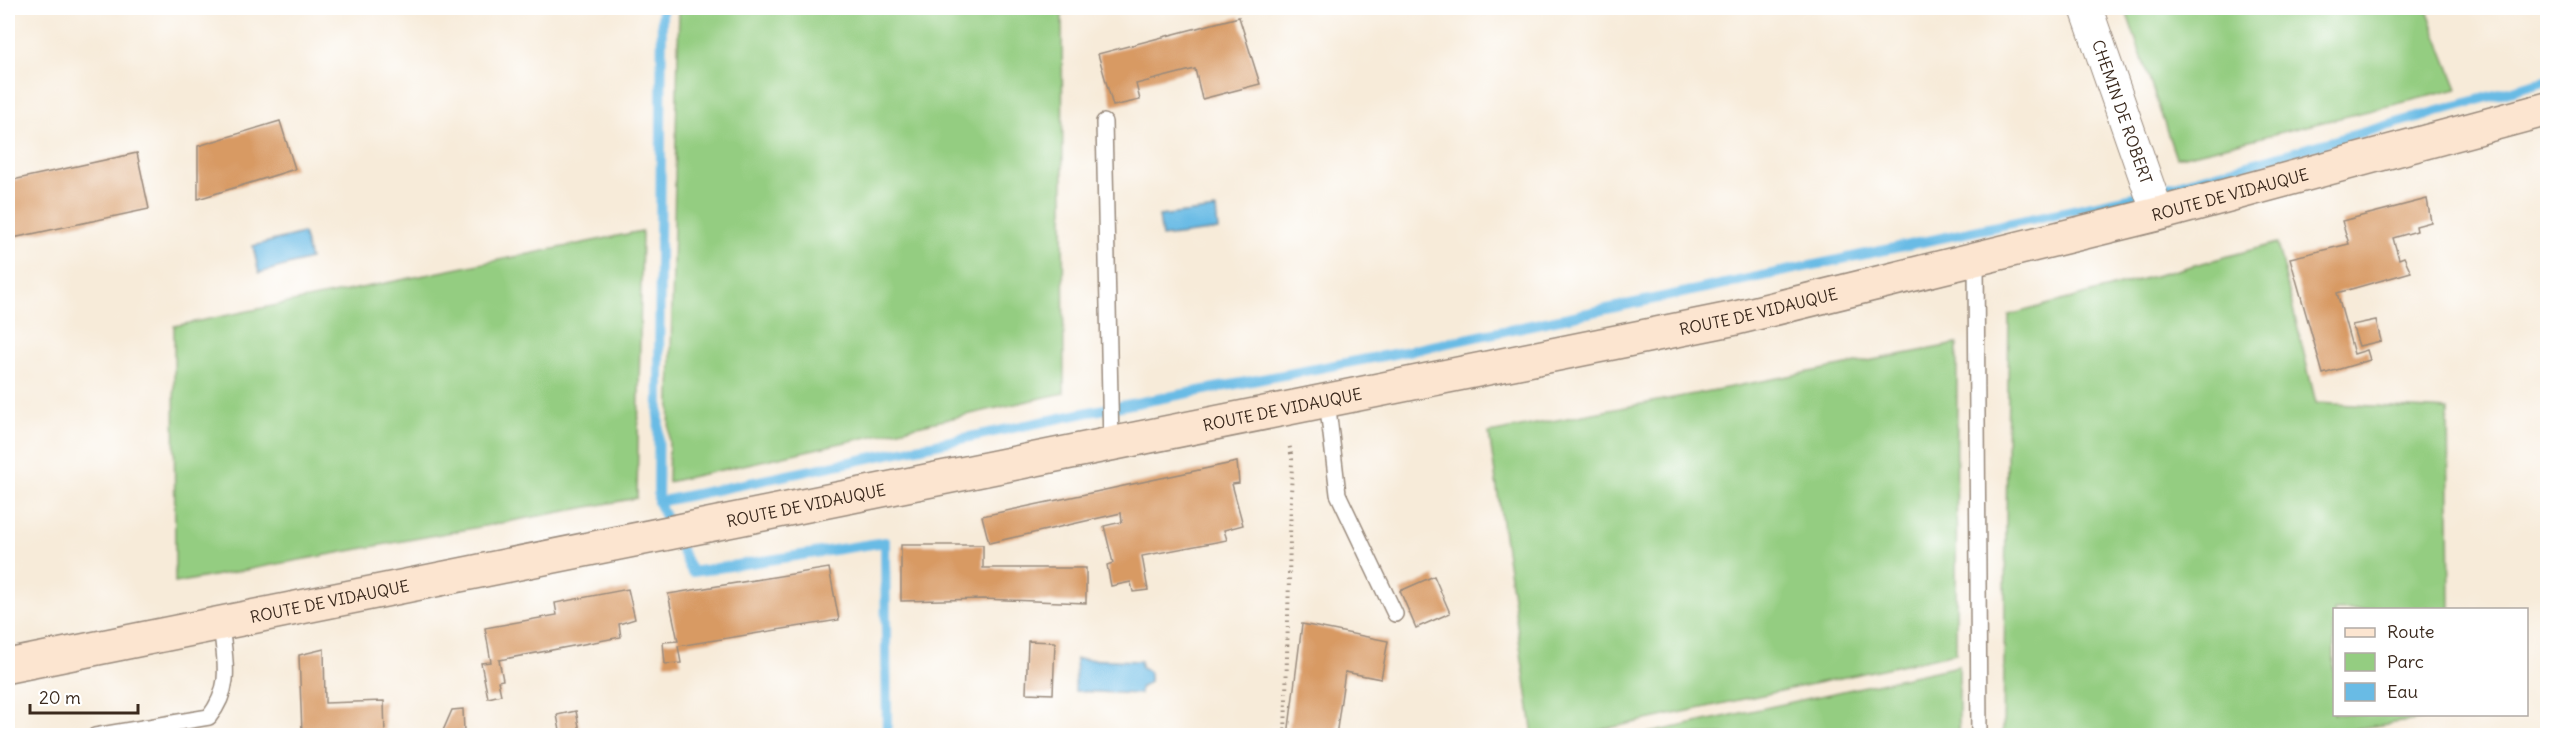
<svg xmlns="http://www.w3.org/2000/svg" width="2555" height="743" font-family="Delius,sans-serif">
<rect width="100%" height="100%" fill="#fff"/>
<filter id="ink" filterUnits="userSpaceOnUse"><feTurbulence type="fractalNoise" baseFrequency=".0167" numOctaves="2"/><feDisplacementMap in="SourceGraphic" scale="12" xChannelSelector="R" yChannelSelector="G"/><feConvolveMatrix kernelMatrix="1 2 1 2 8 2 1 2 1" color-interpolation-filters="sRGB"/></filter>
<filter id="wash" filterUnits="userSpaceOnUse"><feTurbulence type="fractalNoise" baseFrequency=".008" numOctaves="4" result="noise"/><feDisplacementMap in="SourceGraphic" scale="24" xChannelSelector="R" yChannelSelector="G"/><feGaussianBlur stdDeviation="1.35" result="paint"/><feColorMatrix in="noise" values="0 0 0 0 0 0 0 0 0 0 0 0 0 0 0 0 0 1.4 0 .05"/><feComposite in="paint" operator="in"/></filter>
<g filter="url(#wash)">
<rect width="100%" height="100%" fill="#f7ebd9"/>
<g fill="#94cd81" stroke="#687c50" stroke-width="1.5">
<polygon points="679,8 1062,8 1064,393 668,482"/>
<polygon points="2125,8 2426,8 2458,89 2176,158"/>
<polygon points="642,231 637,498 175,583 174,326"/>
<polygon points="2277,243 2316,403 2448,410 2450,609 2334,610 2334,714 2450,715 2312,735 2003,735 2009,315"/>
<polygon points="1957,344 1956,653 1577,735 1533,735 1489,433"/>
<polygon points="1959,666 1959,735 1640,735 1958,666"/>
</g>
<g fill="#69bbe5" stroke="#527282" stroke-width="1.5">
<polygon points="1216,209 1218,230 1162,237 1159,216"/>
<polygon points="303,233 310,259 259,273 253,246"/>
<path d="M1076,659L1141,661V668C1149,670 1151,674 1150,682L1140,688V694L1075,691Z"/>
</g>
<g fill="none" stroke-linecap="round" stroke-linejoin="round">
<g stroke="#69bbe5" stroke-width="10">
<polyline points="662,8 658,502 692,572 885,542 887,736"/>
<polyline points="658,502 1089,412 1409,351 2139,196 2548,80"/>
</g>
</g>
<g id="blocks">
<g fill="#d89a63">
<polygon points="1239,17 1260,84 1202,99 1195,69 1136,84 1140,100 1113,106 1098,54"/>
<polygon points="280,121 295,169 198,199 198,146"/>
<polygon points="137,153 149,209 8,239 8,181"/>
<polygon points="2427,199 2431,222 2416,226 2417,231 2393,238 2399,259 2404,257 2411,272 2337,293 2354,354 2367,350 2370,360 2323,374 2290,258 2349,244 2342,221"/>
<polygon points="2376,320 2381,341 2359,346 2352,325"/>
<polygon points="1237,462 1239,483 1232,484 1243,525 1224,530 1227,540 1142,556 1148,590 1133,592 1131,582 1111,586 1107,565 1113,563 1104,526 1122,522 1121,513 989,543 982,516"/>
<polygon points="901,545 983,545 983,568 1086,568 1086,603 983,599 901,601"/>
<polygon points="829,568 839,620 678,646 681,663 665,664 663,642 678,641 668,594"/>
<polygon points="1434,576 1450,613 1416,628 1400,591"/>
<polygon points="628,589 635,619 619,624 621,637 499,660 503,680 498,681 501,695 488,698 481,663 491,662 485,628 557,615 555,603"/>
<polygon points="1302,624 1388,641 1381,679 1345,672 1336,736 1288,736"/>
<polygon points="1028,641 1055,642 1053,694 1026,693"/>
<polygon points="324,649 325,703 384,701 385,736 328,736 327,733 302,733 299,655"/>
<polygon points="463,709 464,731 442,733 452,710"/>
<polygon points="576,711 581,736 561,736 557,715"/>
</g>
</g>
</g>
<g filter="url(#ink)">
<use href="#blocks" fill-opacity="0" stroke="#998a7c" stroke-width="1.5"/>
<g fill="none" stroke-linecap="round" stroke-linejoin="round">
<defs>
<g id="lane">
<polyline points="1104,122 1111,444"/>
<polyline points="1976,259 1979,736"/>
<polyline points="1327,400 1338,494 1395,614"/>
<path d="M95,736L209,717C234,685 224,660 221,623"/>
</g>
<g id="street">
<path id="s1" d="M2086,8L2158,214"/>
</g>
<g id="secondary">
<path id="s2" d="M8,666L1736,318L2158,214L2548,109"/>
</g>
</defs>
<use href="#lane" stroke="#998a7c" stroke-width="18"/>
<use href="#street" stroke="#998a7c" stroke-width="34"/>
<use href="#secondary" stroke="#998a7c" stroke-width="36"/>
<polyline stroke="#998a7c" stroke-width="4" stroke-dasharray="1.5 4.5" stroke-linecap="butt" points="1285,736 1292,459 1289,443"/>
<use href="#lane" stroke="#fff" stroke-width="15"/>
<use href="#street" stroke="#fff" stroke-width="32"/>
<use href="#secondary" stroke="#fce5d0" stroke-width="33"/>
</g>
</g>
<g text-anchor="middle" stroke-width="4.5" stroke-linejoin="round" paint-order="stroke">
<g font-size="16" fill="#3b2a1e" stroke="#fff">
<text dy="6" stroke="none"><textPath href="#s1" startOffset="110">CHEMIN DE ROBERT</textPath></text>
<text dy="6" stroke="none"><textPath href="#s2" startOffset="2272">ROUTE DE VIDAUQUE</textPath></text>
<text dy="6" stroke="none"><textPath href="#s2" startOffset="1786">ROUTE DE VIDAUQUE</textPath></text>
<text dy="6" stroke="none"><textPath href="#s2" startOffset="1300">ROUTE DE VIDAUQUE</textPath></text>
<text dy="6" stroke="none"><textPath href="#s2" startOffset="814">ROUTE DE VIDAUQUE</textPath></text>
<text dy="6" stroke="none"><textPath href="#s2" startOffset="328">ROUTE DE VIDAUQUE</textPath></text>
</g>
</g>
<rect width="2555" height="743" fill="none" stroke="#fff" stroke-width="30"/>
<rect x="2333" y="608" width="195" height="108" fill="#ffffff" stroke="#b1aaa5" stroke-width="1.5"/>
<rect x="2345" y="628" width="30" height="9" fill="#fce5d0" stroke="#b1aaa5" stroke-width="1.5"/>
<text x="2387" y="638" font-size="18" fill="#3b2a1e">Route</text>
<rect x="2345" y="653" width="30" height="18" fill="#94cd81" stroke="#b1aaa5" stroke-width="1.5"/>
<text x="2387" y="668" font-size="18" fill="#3b2a1e">Parc</text>
<rect x="2345" y="683" width="30" height="18" fill="#69bbe5" stroke="#b1aaa5" stroke-width="1.5"/>
<text x="2387" y="698" font-size="18" fill="#3b2a1e">Eau</text>
<path d="M30 704v9h108v-9" fill="none" stroke="#3b2a1e" stroke-width="3"/>
<text x="39" y="704" font-size="18" fill="#3b2a1e" stroke="#ffffff" stroke-width="4.5" paint-order="stroke">20 m</text>
</svg>
